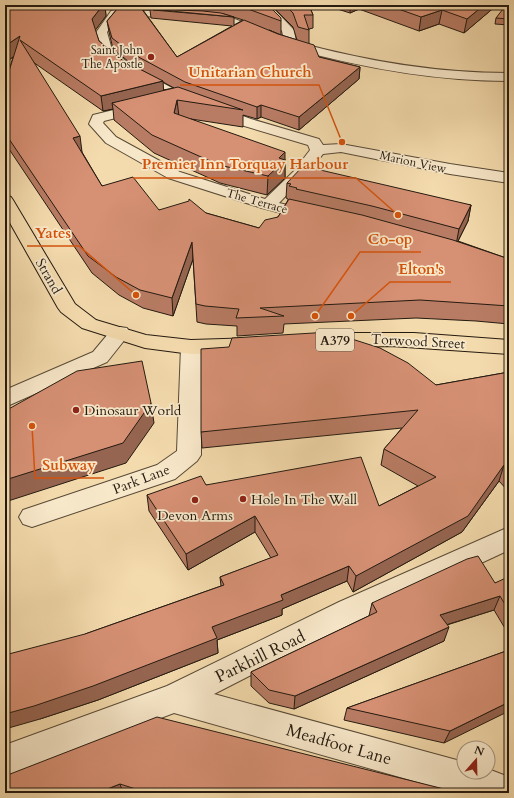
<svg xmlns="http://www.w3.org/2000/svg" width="514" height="798" font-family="Cardo,serif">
<rect width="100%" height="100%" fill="#f4dbad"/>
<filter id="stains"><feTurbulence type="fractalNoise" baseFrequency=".005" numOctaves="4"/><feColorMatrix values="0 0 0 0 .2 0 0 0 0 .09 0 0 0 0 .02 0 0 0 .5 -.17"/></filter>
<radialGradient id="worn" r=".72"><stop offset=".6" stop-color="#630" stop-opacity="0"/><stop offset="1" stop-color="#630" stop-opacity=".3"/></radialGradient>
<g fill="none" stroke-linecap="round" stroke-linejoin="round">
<defs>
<g id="minor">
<path d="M256,5L271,6L294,30L296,42C366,61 436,73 509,73V81C432,81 359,67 286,47L282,31L263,10Z"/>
<polygon points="115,10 187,11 224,15 269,32 271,34 269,36 265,37 222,21 187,17 120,16 107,32 112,50 133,67 185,95 251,119 319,139 323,145 341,144 450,164 509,173 509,183 450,174 341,152 323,154 304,177 279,203 318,212 320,216 318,220 312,221 262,208 168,178 106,143 89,124 93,115 142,103 147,104 149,107 147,110 104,121 103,123 116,137 180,172 265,199 294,171 310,150 308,145 241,125 175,101 125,73 102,54 95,34 111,11"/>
<polygon points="120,327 127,328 130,333 107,362 5,407 5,390 93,352 113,328"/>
<polygon points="191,340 198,342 201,347 201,455 197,461 175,479 32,527 23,524 19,517 23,510 157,465 177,451 181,347 184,342"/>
<polygon points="509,527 509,550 359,620 214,694 464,762 464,772 488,772 488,769 509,777 509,793 456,793 174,713 5,777 5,745 167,686 339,602"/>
</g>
<g id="major">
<polygon points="5,195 11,197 13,200 75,304 96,320 146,335 191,340 259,338 266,340 269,345 266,350 259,352 191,354 145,348 82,328 61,312 58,308 5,214"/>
<polygon points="344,333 414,333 509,340 509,354 391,346 320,348 313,346 310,341 313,336"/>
</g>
</defs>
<use href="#minor" stroke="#584a37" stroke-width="2"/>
<use href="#major" stroke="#241a10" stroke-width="2"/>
<use href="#minor" fill="#f8e8ca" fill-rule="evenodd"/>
<use href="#major" fill="#f4dbad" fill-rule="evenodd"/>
</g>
<g fill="#b87c64" stroke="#241a10" fill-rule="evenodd">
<path d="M5,5H268L281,21V35L269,30L278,34L297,40L293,27L271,5H309L313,15V28L309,29V43L319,57L360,67L359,79L299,130L261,117L257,119L243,115V127L191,119L285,159V178L267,195L220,183L154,153L114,120L113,109L103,111L33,62L82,152L102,186L159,210L206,213L259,228L278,217L288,200V199L286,198L287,183L471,205L468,221L458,241L509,259V324L476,321L416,318L284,324L283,333L237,336V326L206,324L197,322L193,259L173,316L143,308L119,295L92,273L7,146L5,138V84L13,57L5,63ZM105,7L113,8L117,9L107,21L109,32L113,49L134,66L174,88L163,90L122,60L99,41L95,30L106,16ZM143,10H150L151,18L232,26L177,57ZM153,10H187L224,14L243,20L234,25V17Z"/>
<polygon points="325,5 497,5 464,33 439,24 419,31 359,9 350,13"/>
<polygon points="509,5 509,25 495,24 496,18"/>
<polygon points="509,372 509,492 499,481 462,532 353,592 347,581 282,609 282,615 217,640 218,653 98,700 40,719 85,634 221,586 220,577 271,558 255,532 188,570 149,511 147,495 206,485 379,506 418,486 381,465 384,449 402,428 202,448 201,432 436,385"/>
<polygon points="509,579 509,635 494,610 447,625 444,641 294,709 269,703 251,686 251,672 369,616 372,603 495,583"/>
<polygon points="509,650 444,743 344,720 347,708"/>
<polygon points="5,776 460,793 5,793"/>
</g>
<g fill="#966551" stroke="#241a10">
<polygon points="103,5 105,5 106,16 94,32 92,19"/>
<polygon points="350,5 359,5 359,9 350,13"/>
<polygon points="484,5 497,5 464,33 467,19"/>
<polygon points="442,10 439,24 419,31 421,17"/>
<polygon points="20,36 22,50 5,63 5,46"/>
<polygon points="360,67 359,79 299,130 299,117"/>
<polygon points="163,81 164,96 112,103 113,109 103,111 101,96"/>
<polygon points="177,100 179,117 174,113"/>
<polygon points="261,105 261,117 257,119 257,107"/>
<polygon points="80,136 82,152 76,154 73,138"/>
<polygon points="285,152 285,178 267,195 268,176 279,158"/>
<polygon points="471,205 468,221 456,245 459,229"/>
<polygon points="192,242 193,259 173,316 172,298"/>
<polygon points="151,403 154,423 126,463 5,502 5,480"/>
<polygon points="504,465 499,481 462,532 353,592 356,576"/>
<polygon points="255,516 255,532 188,570 186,554"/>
<polygon points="349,566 347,581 282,609 282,615 217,640 218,653 98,700 40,719 5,729 5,714 212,627 281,595"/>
<polygon points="500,596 494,610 436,628 440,615"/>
<polygon points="449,627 444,641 294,709 295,696"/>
<polygon points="509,702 509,711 444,743 450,731"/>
<polygon points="120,784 123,793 97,793"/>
</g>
<g fill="#d69074" stroke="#241a10">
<polygon points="5,5 103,5 92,19 99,41 122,60 163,81 101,96 20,40 80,136 73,138 102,186 133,177 159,210 189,201 189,199 206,213 259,228 265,220 278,217 289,199 362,215 453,240 509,259 509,306 480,304 420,300 260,308 284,316 236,318 239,309 205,306 196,304 192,242 172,298 140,290 116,277 88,256 5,133 5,84 20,36 5,46"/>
<polygon points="237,5 268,5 281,18 281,21"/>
<polygon points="285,5 309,5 313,15 304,15 309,30 298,27 293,13"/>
<polygon points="387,5 484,5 467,19 442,10 421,17"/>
<polygon points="506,5 509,5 509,19 496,18"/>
<polygon points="118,8 141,8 177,57 244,20 278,34 314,45 319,57 360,67 299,117 261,105 257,107 185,82 133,54 112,38 107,21"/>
<polygon points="150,9 203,11 221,13 234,17"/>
<polygon points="178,87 243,110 177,100 174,113 285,152 279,158 285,160 268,176 219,165 152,135 112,103"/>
<polygon points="303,166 471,205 459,229 372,206 296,189 297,188 289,186 291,184 287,183"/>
<polygon points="330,332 380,348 408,363 436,385 509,372 509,469 504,465 468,516 356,576 349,566 281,595 283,600 212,627 217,638 93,686 34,706 5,714 5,655 85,634 224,585 220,577 278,555 255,516 186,554 147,495 201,476 206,485 361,457 379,506 436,477 384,449 418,410 201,432 201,349 229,347 232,338"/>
<polygon points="142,361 151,403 123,443 5,480 5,411 77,371"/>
<polygon points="478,556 495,583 508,577 509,579 509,611 500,596 440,615 449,627 295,696 269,690 251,672 377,612 372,603 467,559"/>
<polygon points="509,650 509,702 450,731 347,708"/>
<polygon points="157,717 460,793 148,793 120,784 97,793 5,793 5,776"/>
</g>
<g fill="#8f2418" stroke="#f8e8ca" stroke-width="1.5">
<circle cx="151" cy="57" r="4"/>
<circle cx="76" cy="410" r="4"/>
<circle cx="243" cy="499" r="4"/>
<circle cx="195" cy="500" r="4"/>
</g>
<g text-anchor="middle" stroke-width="3.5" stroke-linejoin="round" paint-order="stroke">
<g font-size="12" fill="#241a10" stroke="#f8e8ca" text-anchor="end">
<text x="143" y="54">Saint John<tspan x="143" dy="14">The Apostle</tspan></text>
</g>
<g font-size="12" fill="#241a10" stroke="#f8e8ca">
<text transform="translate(413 162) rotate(12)" y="4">Marion View</text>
<text transform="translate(257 201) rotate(16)" y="4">The Terrace</text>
</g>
<rect fill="#f8e8ca" stroke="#645848" stroke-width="1" x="316" y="329" width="38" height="22" rx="3"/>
<g font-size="13" font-weight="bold" fill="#241a10">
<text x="335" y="345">A379</text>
</g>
<g font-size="14" fill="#241a10" stroke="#f8e8ca">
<text transform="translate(49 276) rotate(60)" y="5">Strand</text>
<text transform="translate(418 341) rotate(3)" y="5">Torwood Street</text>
<text transform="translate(141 479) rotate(-21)" y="5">Park Lane</text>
</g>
<g font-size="14" fill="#241a10" stroke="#f8e8ca" text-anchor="start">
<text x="84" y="415">Dinosaur World</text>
<text x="251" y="504">Hole In The Wall</text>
<text x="195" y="520" text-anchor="middle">Devon Arms</text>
</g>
<g font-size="17" fill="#241a10" stroke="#f8e8ca">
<text transform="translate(260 656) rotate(-26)" y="6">Parkhill Road</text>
<text transform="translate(339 744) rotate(16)" y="6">Meadfoot Lane</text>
</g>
</g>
<path fill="none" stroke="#d4530c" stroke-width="1.5" d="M342 142L319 85H180M398 215L356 178H133M136 295L79 246H27M315 316L360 252H421M351 316L390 282H451M32 426L35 478H104"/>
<g fill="#d4530c" stroke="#f8e8ca" stroke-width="1.5">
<circle cx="342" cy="142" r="4"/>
<circle cx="398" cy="215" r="4"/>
<circle cx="136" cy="295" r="4"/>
<circle cx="315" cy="316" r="4"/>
<circle cx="351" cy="316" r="4"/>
<circle cx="32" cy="426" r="4"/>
</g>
<g font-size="15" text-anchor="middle" font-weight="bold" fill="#d4530c" stroke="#f8e8ca" stroke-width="3.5" stroke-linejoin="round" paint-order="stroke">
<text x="250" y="77">Unitarian Church</text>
<text x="245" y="169">Premier Inn Torquay Harbour</text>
<text x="53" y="238">Yates</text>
<text x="390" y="244">Co-op</text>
<text x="421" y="274">Elton's</text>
<text x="69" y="470">Subway</text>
</g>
<rect width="514" height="798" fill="none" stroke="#f4dbad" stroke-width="20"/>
<rect x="6" y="6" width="502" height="786" fill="none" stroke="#241a10" stroke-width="2"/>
<rect x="10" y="10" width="494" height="778" fill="none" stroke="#241a10"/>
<g transform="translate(476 760) rotate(20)"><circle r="19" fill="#f8e8ca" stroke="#a39680"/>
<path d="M0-3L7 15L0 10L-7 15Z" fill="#8f2418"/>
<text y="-6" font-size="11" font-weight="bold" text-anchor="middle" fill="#241a10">N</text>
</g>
<rect width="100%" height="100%" filter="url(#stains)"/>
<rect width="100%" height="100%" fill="url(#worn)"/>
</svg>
